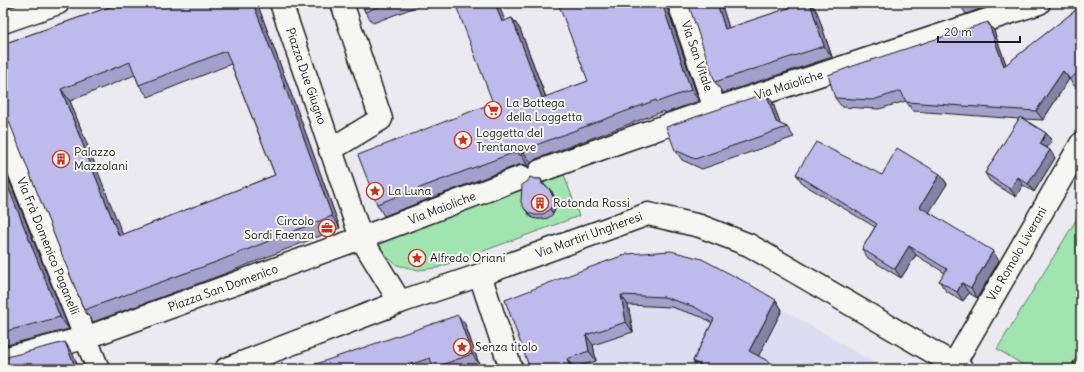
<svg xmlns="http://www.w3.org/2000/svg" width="1084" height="372" font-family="Delius,sans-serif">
<rect width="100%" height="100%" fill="#ebeaf1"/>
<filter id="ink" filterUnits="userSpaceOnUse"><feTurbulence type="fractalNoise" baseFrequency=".025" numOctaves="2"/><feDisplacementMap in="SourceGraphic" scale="8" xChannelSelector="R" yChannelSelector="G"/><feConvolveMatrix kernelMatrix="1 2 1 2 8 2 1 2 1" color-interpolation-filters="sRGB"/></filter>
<g filter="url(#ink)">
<polygon fill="#dedcf0" points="756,294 885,369 527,369 507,312 512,310"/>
<g fill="#a0e4af" stroke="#5e8066">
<path d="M563,172L579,216L437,268L418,270L397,265L384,255L375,242L525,185L537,219C551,219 556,214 556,201L546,188L542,179Z"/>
<polygon points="1081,212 1081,369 1030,369 997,349"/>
</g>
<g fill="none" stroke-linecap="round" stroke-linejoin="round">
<defs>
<g id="minor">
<polyline points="281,3 361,238 400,302"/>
<polyline points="679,3 715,109"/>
<polyline points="3,22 58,3"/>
<polyline points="3,131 98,369"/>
<polyline points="330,150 381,119 342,3"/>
<polyline points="540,171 622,141 715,109 1039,3"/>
<polyline points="480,275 511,369"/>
<polyline points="3,359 85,338 361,238 522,177"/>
<polyline points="954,364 1081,144"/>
<polyline points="226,369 400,302 480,275 648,214 700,226 749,245 962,369"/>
</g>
</defs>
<use href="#minor" stroke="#1c1c1c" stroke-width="25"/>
<polyline stroke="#1c1c1c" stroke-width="2.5" stroke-dasharray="3 3" stroke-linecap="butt" points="1070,369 1081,351"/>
<use href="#minor" stroke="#f6f6f2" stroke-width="22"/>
</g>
<g fill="#a3a0cb" stroke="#1c1c1c" fill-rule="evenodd">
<path d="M121,3H257L305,131L340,228L224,274L93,322L84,310L9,120L4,119H3V44ZM231,64L275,175L122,235L70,101L135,75L139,85L148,97Z"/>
<polygon points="362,3 426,3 373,23 365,12"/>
<polygon points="721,3 729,28 804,3 811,3 817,12 832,57 723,93 715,82"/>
<polygon points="959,3 994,3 985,6 985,7 966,14"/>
<polygon points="1081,6 1081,84 1076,88 1069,79 1043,120 1023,119 1046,133 1052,141 1047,148 1055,158 1034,192 1023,185 1016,197 990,181 985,173 1019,119 913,111 906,101 879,109 842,107 835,98 994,31 1006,65"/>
<polygon points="667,7 699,101 665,113 664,111 536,159 531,163 529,167 527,166 525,164 518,165 384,216 377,204 493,103 505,21 512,18 520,29 546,97 588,81"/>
<polygon points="766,93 773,103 780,124 787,127 794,137 702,169 682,160 675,150"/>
<polygon points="3,165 69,329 3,346"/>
<polygon points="796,174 882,175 940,174 947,184 929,212 999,261 977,298 969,293 963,301 946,291 939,281 945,273 916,255 901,278 868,258 862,249 875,227 803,184"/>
<polygon points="535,179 541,179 544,185 552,192 556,201 556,207 553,214 548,218 543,219 537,219 532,218 527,212 524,208"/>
<polygon points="580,271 776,300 782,310 758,356 783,369 698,369 693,361 712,323 702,317 671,307 628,305 633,332 593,345 596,361 574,368 530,369"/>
<polygon points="465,324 479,364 465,369 314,369"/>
</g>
<g fill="#8582a5" stroke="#1c1c1c">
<polygon points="253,3 257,3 305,131 340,228 332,216"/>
<polygon points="495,3 498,3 510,33 502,22"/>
<polygon points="662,3 667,3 667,7 699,101 691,90"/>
<polygon points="717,3 721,3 733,41 725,29"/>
<polygon points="810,3 811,3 817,12 832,57 824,46"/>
<polygon points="512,18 520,29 550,109 542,98"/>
<polygon points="988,22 994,31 1010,75 1004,66"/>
<polygon points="1063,71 1069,79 1043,120 1036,111"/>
<polygon points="61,89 70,101 128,248 119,236"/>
<polygon points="766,93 773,103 782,129 776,122"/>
<polygon points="1046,133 1052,141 1045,151 1040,144"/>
<polygon points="1050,150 1055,158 1034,192 1028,184"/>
<polygon points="523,151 531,163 529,167 521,155"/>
<polygon points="3,165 69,329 60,317 3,174"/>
<polygon points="940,174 947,184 927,216 920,207"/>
<polygon points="1018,177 1023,185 1016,197 1010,189"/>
<polygon points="549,188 552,192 556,201 556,207 553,214 550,209"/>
<polygon points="909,246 916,255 901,278 895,269"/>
<polygon points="993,251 999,261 977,298 971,288"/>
<polygon points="962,283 969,293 963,301 957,292"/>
<polygon points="621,295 628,305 633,332 626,322"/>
<polygon points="776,300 782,310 756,361 749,351"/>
<polygon points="458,315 465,324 479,364 472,354"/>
<polygon points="586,335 593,345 596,361 589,351"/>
<polygon points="65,342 73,354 79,369 76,369"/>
<polygon points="567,359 575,369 571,369"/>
</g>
<g fill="#bebaec" stroke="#1c1c1c" fill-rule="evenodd">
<path d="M121,3H253L297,119L332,216L216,262L84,310L6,114L3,110V44ZM226,51L275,175L119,236L61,89L130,62L139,85Z"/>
<polygon points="362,3 388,3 365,12"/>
<polygon points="455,3 495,3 502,22 512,18 542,98 588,81 558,3 662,3 691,90 657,102 656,100 528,148 523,151 521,155 519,155 519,152 510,154 377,204 358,155 493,103"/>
<polygon points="688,3 717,3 725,29 804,3 810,3 824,46 715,82"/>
<polygon points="1081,6 1081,70 1070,79 1063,71 1036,111 906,102 901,91 873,100 835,98 828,75 856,65 988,22 1004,66"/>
<polygon points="766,93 776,122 787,127 695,159 675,150 666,127"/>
<polygon points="1020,117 1046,133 1040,144 1050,150 1028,184 1018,177 1010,189 985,173"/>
<polygon points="816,142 882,175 897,148 940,174 920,207 993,251 971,288 962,283 957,292 939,281 947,269 909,246 895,269 862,249 877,224 796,174"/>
<polygon points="3,174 60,317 3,332"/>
<polygon points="530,177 535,179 541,179 542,184 549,188 553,197 553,203 550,209 545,213 540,215 534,215 529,213 524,208 521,202 522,185 528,181"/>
<polygon points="671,251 702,259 749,284 776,300 749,351 783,369 707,369 693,361 714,319 695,307 664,297 621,295 626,322 586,335 589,351 567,359 571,369 530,369 505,300 580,271 627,254"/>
<polygon points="458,315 472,354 433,368 430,358 397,369 314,369 313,365"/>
<polygon points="65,342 76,369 3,369 3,358"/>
</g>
</g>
<defs>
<symbol id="supermarket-ring" viewBox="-11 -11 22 22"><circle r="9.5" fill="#f6f6f2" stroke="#c8321e" stroke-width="1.5"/><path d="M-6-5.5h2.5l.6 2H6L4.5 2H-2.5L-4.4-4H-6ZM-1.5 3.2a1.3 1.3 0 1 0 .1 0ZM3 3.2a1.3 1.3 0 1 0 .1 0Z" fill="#c8321e"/></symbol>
<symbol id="sight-ring" viewBox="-11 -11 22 22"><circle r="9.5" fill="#f6f6f2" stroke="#c8321e" stroke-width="1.5"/><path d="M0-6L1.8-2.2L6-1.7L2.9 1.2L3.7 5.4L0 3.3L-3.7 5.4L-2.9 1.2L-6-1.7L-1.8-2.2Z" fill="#c8321e"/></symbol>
<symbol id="building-ring" viewBox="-11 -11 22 22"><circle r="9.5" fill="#f6f6f2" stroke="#c8321e" stroke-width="1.5"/><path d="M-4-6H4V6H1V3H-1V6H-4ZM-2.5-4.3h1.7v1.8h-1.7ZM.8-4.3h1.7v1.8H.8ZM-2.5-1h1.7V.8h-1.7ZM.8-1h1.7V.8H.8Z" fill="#c8321e"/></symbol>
<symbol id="office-ring" viewBox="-11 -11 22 22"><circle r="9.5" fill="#f6f6f2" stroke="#c8321e" stroke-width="1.5"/><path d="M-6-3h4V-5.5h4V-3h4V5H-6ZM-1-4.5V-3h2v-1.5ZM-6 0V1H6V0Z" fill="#c8321e"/></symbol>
</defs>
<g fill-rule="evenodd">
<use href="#supermarket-ring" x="483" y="100" width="20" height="20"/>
<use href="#sight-ring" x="453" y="130" width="20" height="20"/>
<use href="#building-ring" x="51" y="149" width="20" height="20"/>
<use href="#sight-ring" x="365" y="181" width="20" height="20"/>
<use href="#building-ring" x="530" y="193" width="20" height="20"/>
<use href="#office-ring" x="317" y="218" width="20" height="20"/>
<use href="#sight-ring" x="407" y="248" width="20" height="20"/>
<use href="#sight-ring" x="452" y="337" width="20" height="20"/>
</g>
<g text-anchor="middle" stroke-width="4" stroke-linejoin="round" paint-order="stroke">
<g font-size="12" fill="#1c1c1c" stroke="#f6f6f2">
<text transform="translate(697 56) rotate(71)" y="4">Via San Vitale</text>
<text transform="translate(306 76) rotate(71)" y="4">Piazza Due Giugno</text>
<text transform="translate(789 85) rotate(-18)" y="4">Via Maioliche</text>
<text transform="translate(442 208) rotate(-21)" y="4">Via Maioliche</text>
<text transform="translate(589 235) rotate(-20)" y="4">Via Martiri Ungheresi</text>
<text transform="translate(48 246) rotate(68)" y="4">Via Frà Domenico Paganelli</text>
<text transform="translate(1017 254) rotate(-60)" y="4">Via Romolo Liverani</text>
<text transform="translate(223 288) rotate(-20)" y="4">Piazza San Domenico</text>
</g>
<g font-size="12" fill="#1c1c1c" stroke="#f6f6f2" text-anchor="start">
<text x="506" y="107">La Bottega<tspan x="506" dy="14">della Loggetta</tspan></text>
<text x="476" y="137">Loggetta del<tspan x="476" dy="14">Trentanove</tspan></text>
<text x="74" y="156">Palazzo<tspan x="74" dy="14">Mazzolani</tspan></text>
<text x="388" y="195">La Luna</text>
<text x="553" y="207">Rotonda Rossi</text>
<text x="314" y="225" text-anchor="end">Circolo<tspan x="314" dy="14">Sordi Faenza</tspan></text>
<text x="430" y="262">Alfredo Oriani</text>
<text x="475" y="351">Senza titolo</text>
</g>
</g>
<rect width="1084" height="372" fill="none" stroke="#f6f6f2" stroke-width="16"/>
<rect x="8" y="8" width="1068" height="356" fill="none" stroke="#1c1c1c" stroke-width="1.5" filter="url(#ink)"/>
<path d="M938 36v6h82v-6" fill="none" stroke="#1c1c1c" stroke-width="2"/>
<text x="944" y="36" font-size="12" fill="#1c1c1c" stroke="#f6f6f2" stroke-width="3" paint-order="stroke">20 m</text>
</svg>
